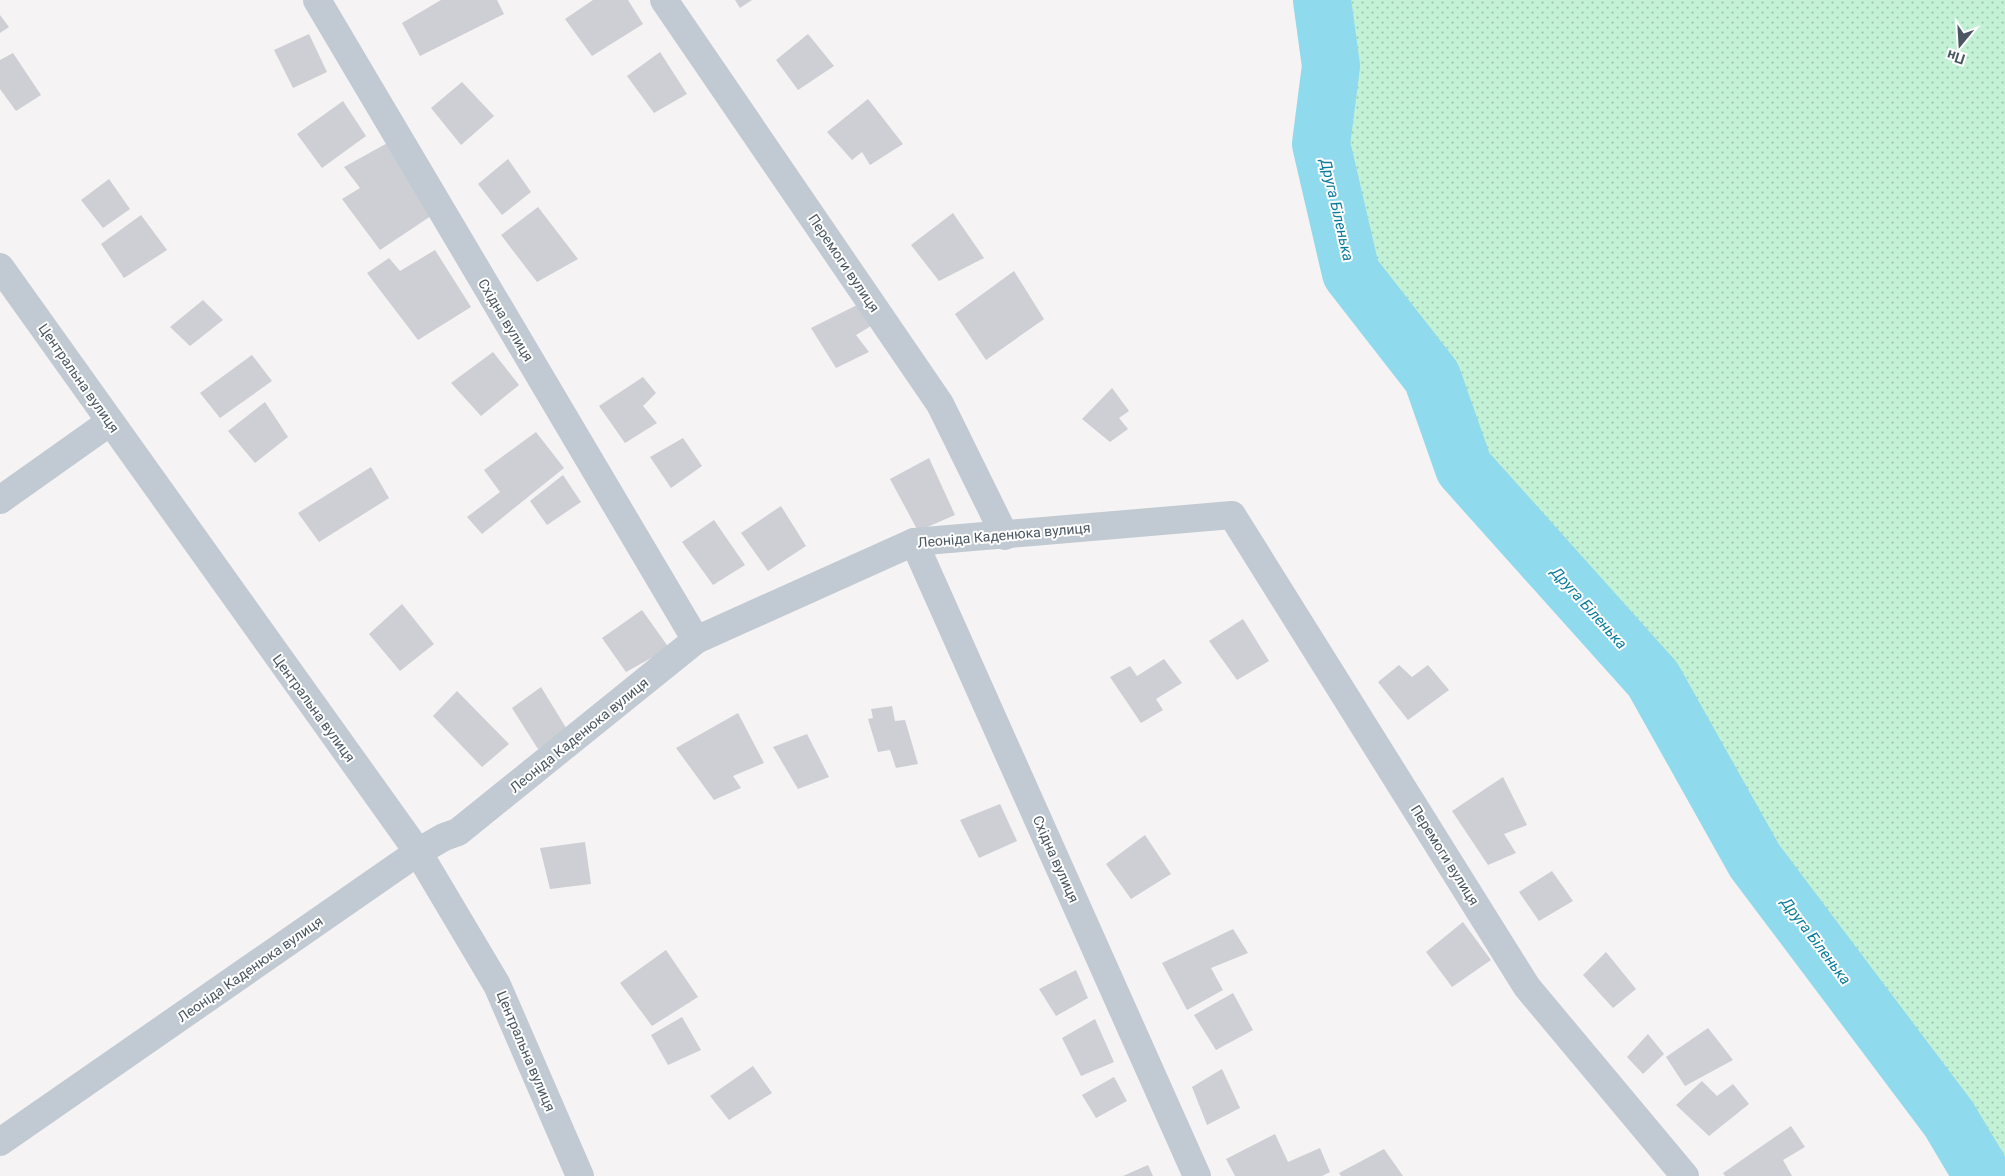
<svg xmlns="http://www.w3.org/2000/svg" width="2005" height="1176" font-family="Roboto,sans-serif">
<defs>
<pattern id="grass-dots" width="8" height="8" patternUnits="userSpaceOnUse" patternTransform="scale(1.25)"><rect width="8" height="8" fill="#c3f1d5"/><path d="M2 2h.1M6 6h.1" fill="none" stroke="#a0c6b0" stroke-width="1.8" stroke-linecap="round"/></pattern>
</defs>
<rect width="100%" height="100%" fill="#f5f3f3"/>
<polygon fill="url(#grass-dots)" points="1322,0 2005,0 2005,1176 1983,1176 1949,1119 1755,861 1653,679 1464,468 1432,377 1351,273 1321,144 1331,66"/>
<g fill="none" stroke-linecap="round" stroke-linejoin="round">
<polyline stroke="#90daee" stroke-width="58" points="1322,0 1331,66 1321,144 1351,273 1432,377 1464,468 1653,679 1755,861 1949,1119 1983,1176"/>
</g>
<g fill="#cdcfd5">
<polygon points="441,0 497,0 504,14 420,56 402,23"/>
<polygon points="593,0 628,0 643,24 592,56 565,19"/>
<polygon points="735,0 752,0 740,8"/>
<polygon points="0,15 9,27 0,33"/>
<polygon points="309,34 327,72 293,88 274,50"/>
<polygon points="808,34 834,66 798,90 776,60"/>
<polygon points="660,52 687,94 654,113 627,76"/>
<polygon points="13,53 41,95 16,111 0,89 0,60"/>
<polygon points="462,82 494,116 461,145 431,108"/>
<polygon points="868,99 903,144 870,165 862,152 852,160 827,132"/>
<polygon points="343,101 366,136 322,168 297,134"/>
<polygon points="391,141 434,214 380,250 342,199 360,188 344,167"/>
<polygon points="508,159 531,192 502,215 478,184"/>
<polygon points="109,179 130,209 103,228 81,200"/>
<polygon points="538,207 578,259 537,282 501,235"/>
<polygon points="953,213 984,258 939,281 911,245"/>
<polygon points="141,215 167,250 124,278 101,244"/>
<polygon points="435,250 471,307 418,340 367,273 389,258 400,271"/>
<polygon points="1014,271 1044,319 986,360 955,314"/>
<polygon points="203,300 223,320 190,346 170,327"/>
<polygon points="857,305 871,326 856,335 869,352 836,368 811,328"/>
<polygon points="493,352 519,385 481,416 451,383"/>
<polygon points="252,355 272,381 220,418 200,393"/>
<polygon points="643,377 656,393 643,406 657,423 625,443 599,406"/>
<polygon points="1112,388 1129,411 1119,418 1128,429 1110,442 1082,419"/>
<polygon points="265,402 288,437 255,463 228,431"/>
<polygon points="536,432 564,468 482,534 467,517 500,492 484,470"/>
<polygon points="683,438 702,466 671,488 650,457"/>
<polygon points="929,458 955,515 918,531 890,479"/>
<polygon points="371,467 389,498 319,542 298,513"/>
<polygon points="563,475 581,502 547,525 530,501"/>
<polygon points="781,506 806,546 768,571 741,533"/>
<polygon points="714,520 745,565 713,585 682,542"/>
<polygon points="402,604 434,644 400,671 369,634"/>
<polygon points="642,610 669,648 626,672 602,638"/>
<polygon points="1243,619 1269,661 1237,680 1209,641"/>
<polygon points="1164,659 1182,683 1156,699 1163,710 1141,723 1110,677 1130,666 1137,676"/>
<polygon points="1399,665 1412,677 1428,665 1449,690 1408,720 1378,682"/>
<polygon points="541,687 568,731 538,749 512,708"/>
<polygon points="457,691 509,744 482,767 433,716"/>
<polygon points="892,706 895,721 905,720 918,764 896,768 890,750 878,752 868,719 873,718 871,709"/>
<polygon points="738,713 764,763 733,776 741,788 714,800 676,748"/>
<polygon points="807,734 829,777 798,789 773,747"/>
<polygon points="1503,777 1527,825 1504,834 1516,853 1488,865 1452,811"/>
<polygon points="1000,804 1017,841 979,858 960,820"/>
<polygon points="1145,835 1171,874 1131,899 1106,864"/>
<polygon points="585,842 591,884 550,889 540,848"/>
<polygon points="1552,871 1573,901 1539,921 1519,892"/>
<polygon points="1463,922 1491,960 1452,987 1426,952"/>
<polygon points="1233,929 1248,953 1211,968 1223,990 1187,1010 1162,963"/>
<polygon points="666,950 698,997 652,1026 620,983"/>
<polygon points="1606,952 1636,989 1613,1008 1583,975"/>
<polygon points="1076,970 1088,998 1056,1016 1039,989"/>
<polygon points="1233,993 1253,1030 1216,1050 1194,1015"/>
<polygon points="682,1017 701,1050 668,1065 651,1035"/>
<polygon points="1095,1019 1114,1062 1081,1076 1062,1038"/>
<polygon points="1708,1028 1733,1060 1685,1086 1666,1057"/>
<polygon points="1648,1034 1664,1054 1643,1074 1627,1057"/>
<polygon points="753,1066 772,1093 729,1120 710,1096"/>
<polygon points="1222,1069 1240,1108 1207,1125 1192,1087"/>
<polygon points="1114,1077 1127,1101 1096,1118 1082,1095"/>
<polygon points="1702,1081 1717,1096 1733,1084 1749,1104 1709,1136 1676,1105"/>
<polygon points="1791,1126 1805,1147 1783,1160 1792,1176 1725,1176 1723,1173"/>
<polygon points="1275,1134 1288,1162 1320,1148 1330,1172 1322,1176 1235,1176 1226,1159"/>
<polygon points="1384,1149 1403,1176 1341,1176 1339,1173"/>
<polygon points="1148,1165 1153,1176 1123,1176"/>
</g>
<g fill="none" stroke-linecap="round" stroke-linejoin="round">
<g stroke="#c1cad2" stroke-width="28">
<polyline points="317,0 696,640"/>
<polyline points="664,0 940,404 1005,536"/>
<polyline points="0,267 418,852 497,985 580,1176"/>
<polyline points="0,500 110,422"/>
<polyline points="914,542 1197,1176"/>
<polyline points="0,1142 418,852 444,837 458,832 696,640 914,542 1232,515 1527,987 1685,1176"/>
</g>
</g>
<g text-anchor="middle" stroke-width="4" stroke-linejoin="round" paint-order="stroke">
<g font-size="14" fill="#4a5661" stroke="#fff">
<text transform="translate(844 263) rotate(56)" y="5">Перемоги вулиця</text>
<text transform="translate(506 320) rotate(59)" y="5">Східна вулиця</text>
<text transform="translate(79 378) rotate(55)" y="5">Центральна вулиця</text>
<text transform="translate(1004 535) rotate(-5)" y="5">Леоніда Каденюка вулиця</text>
<text transform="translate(314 708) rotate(54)" y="5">Центральна вулиця</text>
<text transform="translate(579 735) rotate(-39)" y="5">Леоніда Каденюка вулиця</text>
<text transform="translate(1445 855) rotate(58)" y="5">Перемоги вулиця</text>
<text transform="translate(1056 859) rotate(66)" y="5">Східна вулиця</text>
<text transform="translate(250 969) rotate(-35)" y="5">Леоніда Каденюка вулиця</text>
<text transform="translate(526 1051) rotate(67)" y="5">Центральна вулиця</text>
</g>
<g font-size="15" font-style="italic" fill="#0c7c9b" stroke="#fff">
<text transform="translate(1337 210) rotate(77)" y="5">Друга Біленька</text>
<text transform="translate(1589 608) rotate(48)" y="5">Друга Біленька</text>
<text transform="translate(1816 941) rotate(53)" y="5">Друга Біленька</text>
</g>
</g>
<g transform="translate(1960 45) rotate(198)" stroke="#ffffff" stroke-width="4" paint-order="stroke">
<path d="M0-4L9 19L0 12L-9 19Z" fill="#4a5661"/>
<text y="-8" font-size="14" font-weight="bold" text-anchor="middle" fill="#4a5661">Пн</text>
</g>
</svg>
